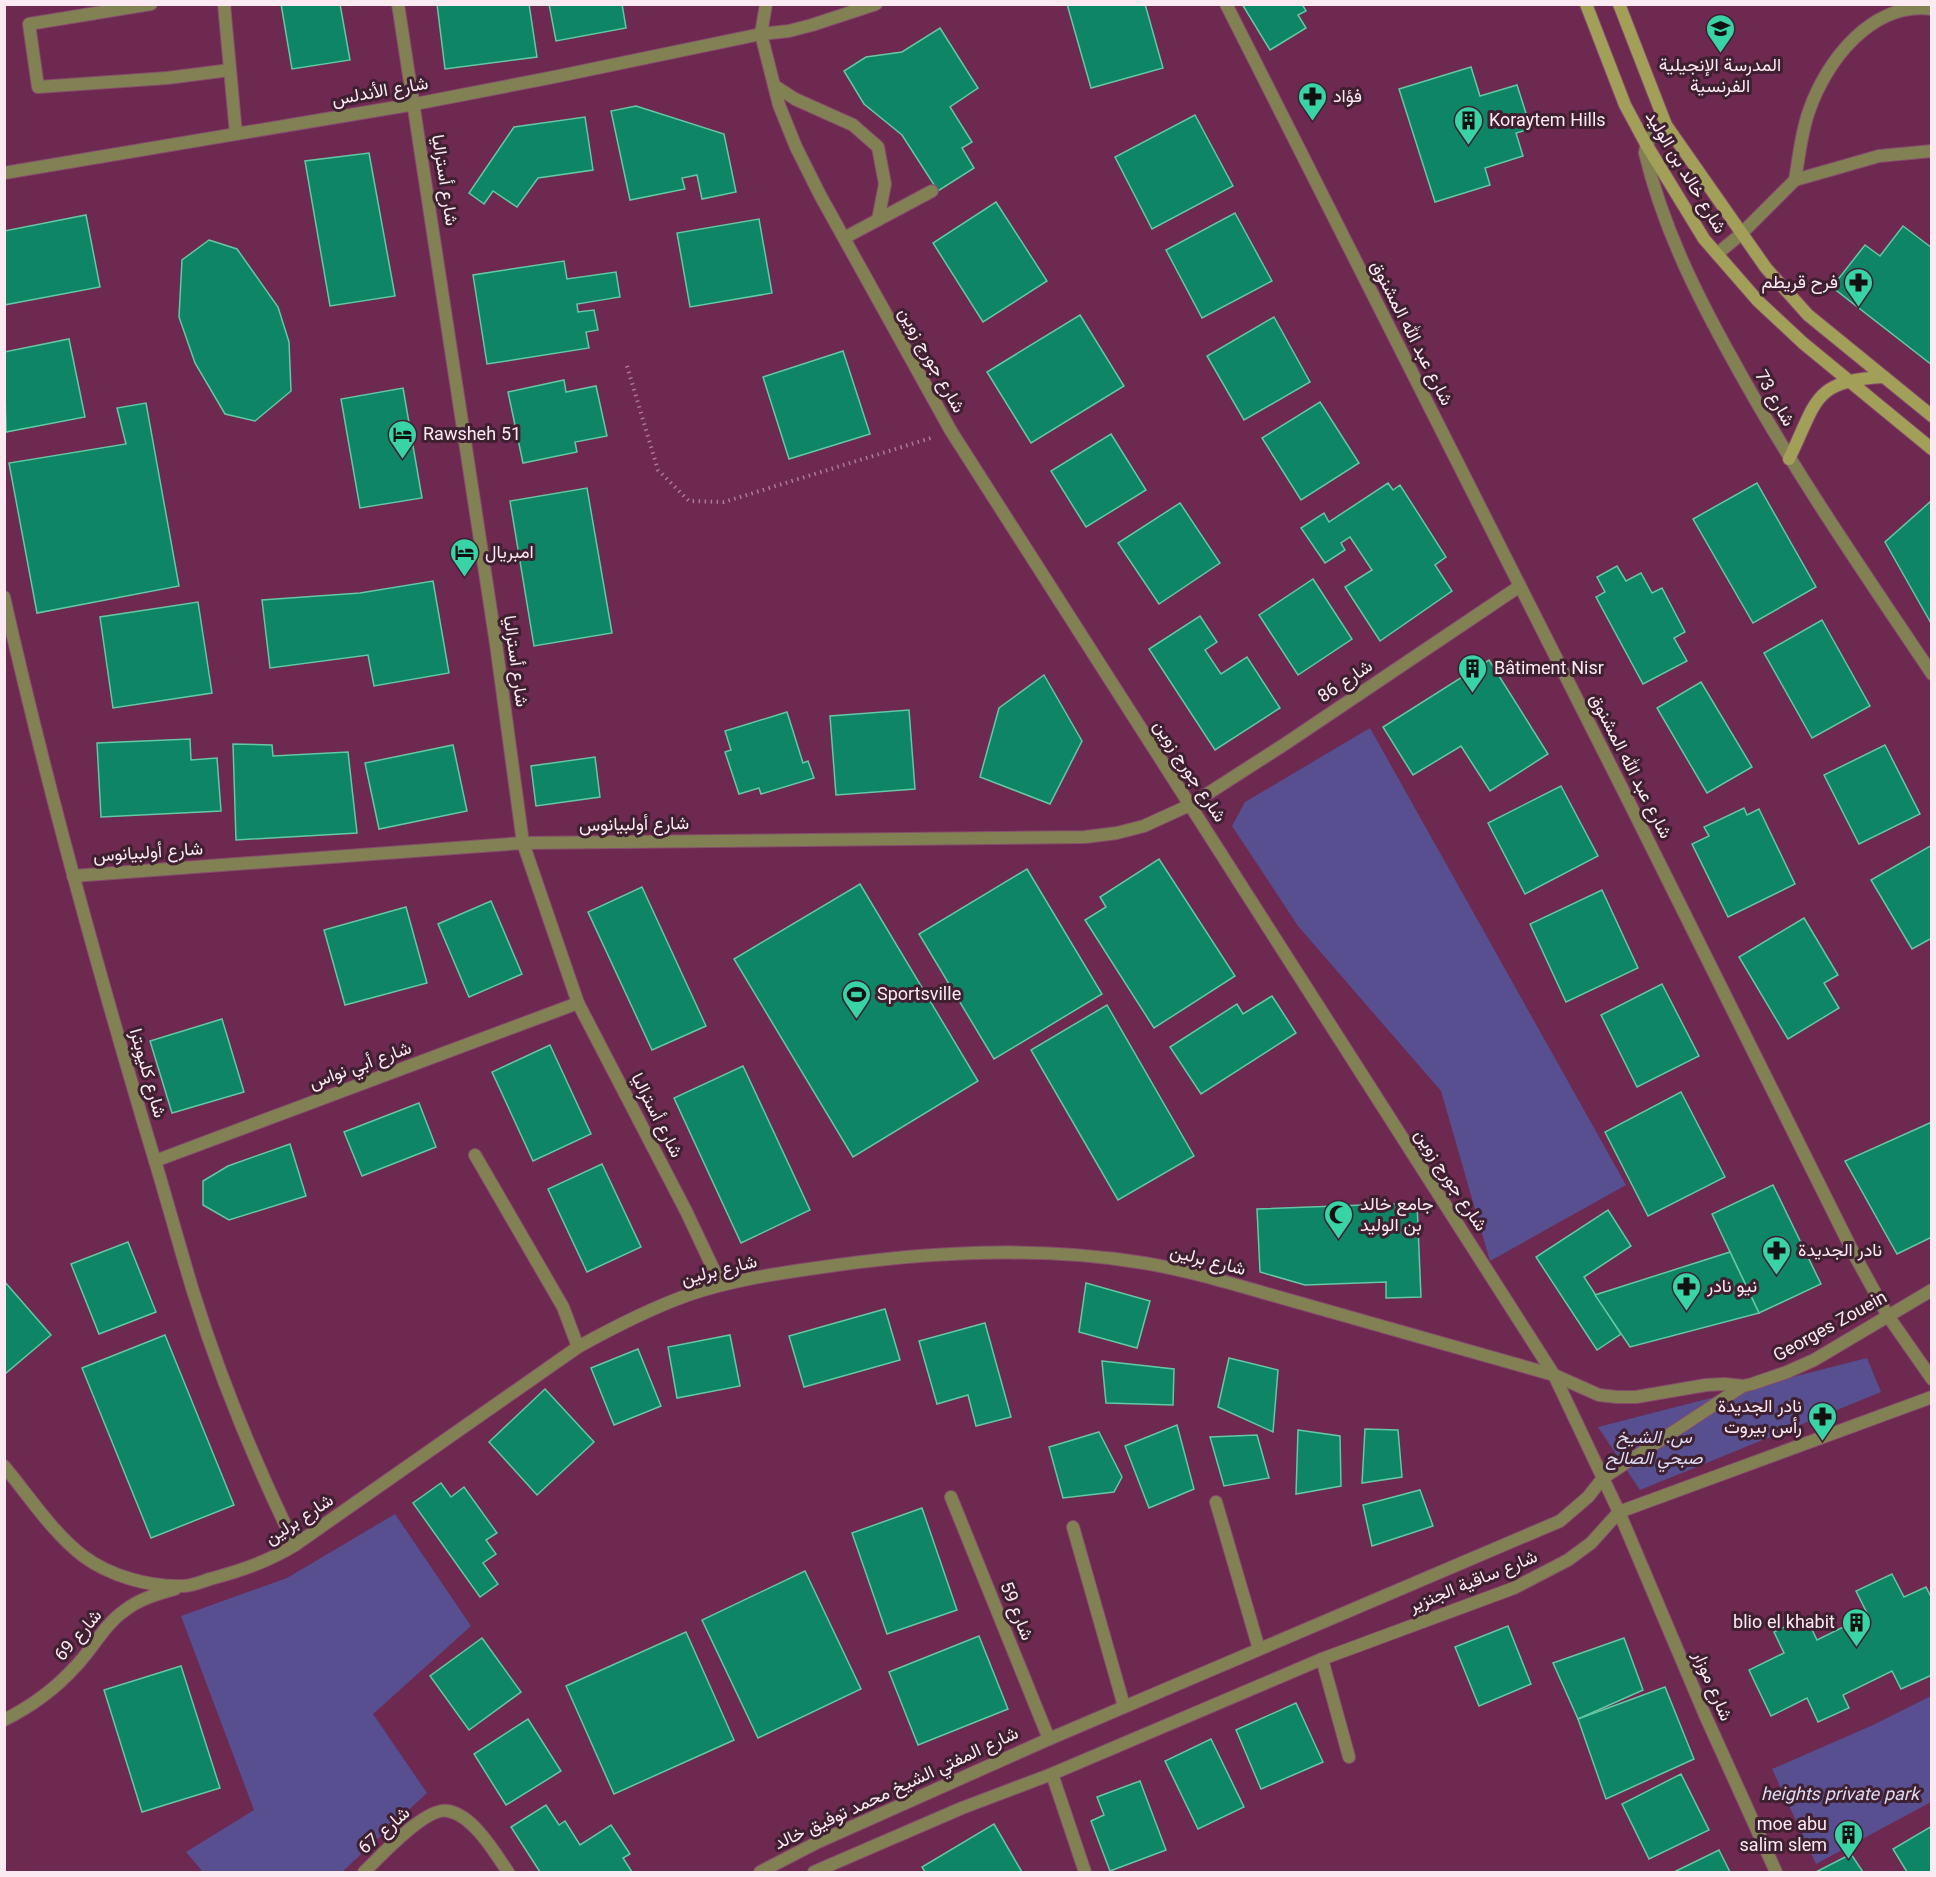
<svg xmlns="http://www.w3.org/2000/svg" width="1936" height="1877" font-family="Georgia,Vazirmatn,serif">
<rect width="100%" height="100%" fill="#6d2950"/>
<g fill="#574f8f">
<polygon points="1370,728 1626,1185 1490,1261 1441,1091 1298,926 1232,826 1245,802"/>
<polygon points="1867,1358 1881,1392 1640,1490 1598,1427"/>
<polygon points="395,1514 471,1626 373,1714 427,1793 342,1872 203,1872 186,1852 254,1810 181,1616 287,1578"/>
<polygon points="1931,1696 1931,1802 1816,1864 1772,1769 1873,1725"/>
</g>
<g fill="#0e8565" stroke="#63c8a4" stroke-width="1.5">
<polygon points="281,4 340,4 350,60 292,69"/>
<polygon points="437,4 529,4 537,57 445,69"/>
<polygon points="549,4 622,4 626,28 556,41"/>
<polygon points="1067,4 1145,4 1163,68 1091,88"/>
<polygon points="1242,4 1302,4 1306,11 1298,15 1306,28 1270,50"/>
<polygon points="940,28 978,88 950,107 972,142 962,148 974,168 938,191 902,135 864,104 844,71 866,57 902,52"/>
<polygon points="1471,67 1480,96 1517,85 1531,129 1516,133 1523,156 1485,168 1490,185 1435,202 1399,89"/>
<polygon points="636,106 724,134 736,192 702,199 697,175 682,178 685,189 630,200 611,111"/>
<polygon points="1195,115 1233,186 1152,229 1115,157"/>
<polygon points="585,117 593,170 538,178 517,207 493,191 484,204 469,193 514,127"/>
<polygon points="369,153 395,296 330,306 305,161"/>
<polygon points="996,202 1047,281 983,322 933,243"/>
<polygon points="1235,213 1272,281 1202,318 1166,250"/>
<polygon points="86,215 100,287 4,305 4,231"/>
<polygon points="759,219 772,293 690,307 677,233"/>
<polygon points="1903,226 1932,248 1932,365 1832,287 1865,245 1880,256"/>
<polygon points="209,240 237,249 278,307 289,342 291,391 255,421 225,414 195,363 179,317 182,260"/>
<polygon points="564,261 567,279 616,272 620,297 577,304 578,312 594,310 598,330 586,332 589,348 487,364 473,275"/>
<polygon points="1080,315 1124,386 1031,443 987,372"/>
<polygon points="1274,317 1310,382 1244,420 1207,356"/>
<polygon points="69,339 85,417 6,432 4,352"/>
<polygon points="843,351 870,434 789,459 763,377"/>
<polygon points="564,380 566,392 596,386 607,436 575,442 577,452 523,463 508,392"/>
<polygon points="403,388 422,498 360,508 341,399"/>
<polygon points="1320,402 1359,463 1301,500 1262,438"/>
<polygon points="146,403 179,586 37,613 9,463 126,444 117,408"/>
<polygon points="1111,434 1146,490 1086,527 1051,471"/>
<polygon points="1388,483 1393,490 1400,485 1446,557 1435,565 1452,591 1380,641 1345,587 1372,570 1350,537 1341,543 1345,550 1325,563 1301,528 1324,513 1329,522"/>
<polygon points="1757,483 1816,587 1753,623 1693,519"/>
<polygon points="587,488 612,633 534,646 510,501"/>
<polygon points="1930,502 1932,503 1932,625 1885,542"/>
<polygon points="1180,503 1220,563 1159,604 1118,543"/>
<polygon points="1617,566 1626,581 1641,573 1652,593 1662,588 1685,632 1674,638 1687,661 1643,684 1596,597 1605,592 1597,577"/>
<polygon points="1313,579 1352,639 1298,675 1259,615"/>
<polygon points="433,581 449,673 374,686 368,655 270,668 262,600 360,593"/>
<polygon points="198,602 212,693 113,708 100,617"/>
<polygon points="1200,616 1217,642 1205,650 1221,674 1247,657 1280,708 1215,750 1149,649"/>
<polygon points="1822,620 1870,706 1812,738 1764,653"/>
<polygon points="1489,660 1548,754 1490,791 1461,746 1413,775 1383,727"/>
<polygon points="1044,675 1082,741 1050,804 980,777 999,708"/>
<polygon points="1701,682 1752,767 1707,793 1657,708"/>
<polygon points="909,710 915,789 836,795 830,716"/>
<polygon points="787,712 803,763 808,761 814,778 761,794 759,788 739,794 725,752 731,750 725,731"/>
<polygon points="190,739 191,760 217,758 221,811 101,817 97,743"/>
<polygon points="233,744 272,745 273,756 348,752 357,833 236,840"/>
<polygon points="453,745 467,811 379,829 365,763"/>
<polygon points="1885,745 1920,814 1859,844 1824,775"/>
<polygon points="595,757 600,797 536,806 531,766"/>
<polygon points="1561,786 1598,856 1525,894 1488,823"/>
<polygon points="1744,808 1747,815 1759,809 1795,884 1728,917 1692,844 1709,836 1704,827"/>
<polygon points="1932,845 1932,938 1912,949 1871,880"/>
<polygon points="1159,859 1235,976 1154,1028 1085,920 1106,907 1100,897"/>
<polygon points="1027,869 1102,994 994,1059 919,934"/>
<polygon points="860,884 978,1081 853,1157 734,959"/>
<polygon points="642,887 706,1026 652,1050 588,912"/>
<polygon points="1602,890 1638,968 1566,1002 1530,924"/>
<polygon points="491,901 522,974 469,997 438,924"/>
<polygon points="406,907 427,983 345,1005 324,930"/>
<polygon points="1804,918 1838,975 1824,983 1839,1008 1788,1039 1739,957"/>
<polygon points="1662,984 1699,1056 1637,1087 1601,1015"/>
<polygon points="1272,996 1296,1033 1201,1094 1170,1047 1237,1004 1243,1014"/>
<polygon points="1107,1005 1194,1156 1118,1200 1031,1050"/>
<polygon points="222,1019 244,1092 172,1113 150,1041"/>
<polygon points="550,1045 591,1134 533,1161 492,1072"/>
<polygon points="743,1066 810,1210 741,1243 674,1098"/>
<polygon points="1681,1092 1725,1177 1648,1216 1605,1132"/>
<polygon points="419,1103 436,1147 362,1176 344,1132"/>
<polygon points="1932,1122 1932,1237 1897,1254 1845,1161"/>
<polygon points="290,1144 306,1196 229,1220 203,1205 203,1181 228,1166"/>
<polygon points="602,1164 641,1247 587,1272 548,1189"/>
<polygon points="1773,1185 1821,1284 1759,1313 1712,1214"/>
<polygon points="1417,1203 1421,1297 1386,1298 1386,1282 1305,1285 1260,1272 1257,1209"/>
<polygon points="1608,1210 1631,1246 1584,1277 1621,1334 1597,1350 1536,1257"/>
<polygon points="128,1242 156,1312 99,1334 71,1264"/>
<polygon points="1730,1252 1759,1313 1630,1347 1595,1295"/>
<polygon points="4,1281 51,1335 6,1373 4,1372"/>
<polygon points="1086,1283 1150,1301 1137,1348 1079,1332"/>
<polygon points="885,1309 900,1360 804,1387 789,1336"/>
<polygon points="985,1323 1011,1417 976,1426 968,1395 937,1404 919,1341"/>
<polygon points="165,1335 234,1505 151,1538 82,1368"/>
<polygon points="730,1335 740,1386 677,1398 668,1347"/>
<polygon points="638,1349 661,1406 614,1425 591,1368"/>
<polygon points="1229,1358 1278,1370 1273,1432 1218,1407"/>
<polygon points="1102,1361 1174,1369 1173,1405 1106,1403"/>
<polygon points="545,1389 594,1442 537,1495 489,1442"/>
<polygon points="1177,1425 1194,1489 1149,1508 1125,1446"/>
<polygon points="1365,1429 1398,1430 1402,1477 1362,1483"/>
<polygon points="1298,1430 1340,1436 1341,1486 1296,1494"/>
<polygon points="1099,1432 1122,1477 1114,1492 1063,1498 1049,1447"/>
<polygon points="1257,1435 1269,1478 1224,1486 1210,1437"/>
<polygon points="441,1483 451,1497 464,1487 497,1533 486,1540 496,1554 483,1563 498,1584 480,1597 413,1503"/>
<polygon points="1420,1490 1433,1526 1372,1546 1363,1505"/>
<polygon points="922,1508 957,1610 887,1634 852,1533"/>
<polygon points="805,1571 861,1689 758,1738 702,1620"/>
<polygon points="1892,1574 1904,1597 1926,1587 1932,1599 1932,1675 1901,1689 1892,1671 1843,1695 1849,1708 1818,1722 1807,1698 1771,1716 1749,1670 1784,1653 1774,1632 1806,1617 1817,1640 1868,1615 1856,1591"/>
<polygon points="1508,1626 1531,1684 1479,1706 1455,1647"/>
<polygon points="686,1632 734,1740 614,1794 566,1686"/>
<polygon points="979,1636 1008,1709 918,1745 889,1672"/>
<polygon points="482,1638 521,1692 469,1730 430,1676"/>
<polygon points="1624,1638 1643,1690 1578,1719 1553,1663"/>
<polygon points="181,1666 220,1788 142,1812 104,1690"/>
<polygon points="1665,1687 1694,1759 1606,1799 1578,1719"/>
<polygon points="1296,1703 1323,1762 1261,1789 1236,1730"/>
<polygon points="528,1719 561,1771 506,1805 474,1754"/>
<polygon points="1211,1739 1244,1807 1198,1829 1165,1761"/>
<polygon points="1681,1774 1709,1830 1649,1859 1622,1804"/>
<polygon points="1140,1781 1166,1850 1110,1871 1091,1821 1104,1815 1097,1797"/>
<polygon points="546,1805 559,1825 565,1821 580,1845 611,1825 630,1854 623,1858 632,1872 540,1872 511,1827"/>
<polygon points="994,1824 1022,1872 925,1872 922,1867"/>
<polygon points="1932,1826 1932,1872 1907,1872 1893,1849"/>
<polygon points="1719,1850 1730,1872 1674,1872"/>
<polygon points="1851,1854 1863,1872 1816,1872"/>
</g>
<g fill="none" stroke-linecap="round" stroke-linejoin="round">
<defs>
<g id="service">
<polyline points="151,4 29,24 38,87 167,78 230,70"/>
<polyline points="224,4 236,134"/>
<path d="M1795,180C1799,157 1801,133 1809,111C1826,61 1872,1 1932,9"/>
<polyline points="1717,254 1741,234 1795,180 1879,156 1932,151"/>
<polyline points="475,1155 563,1307 578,1347"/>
<polyline points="1216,1502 1259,1649"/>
<polyline points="1073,1527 1124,1706"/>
<polyline points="1322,1659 1349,1757"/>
</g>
<g id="minor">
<polyline points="398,4 496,644 523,843 578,1003 686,1211 721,1285"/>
<polyline points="766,4 761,34 779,105 796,147 820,195 951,431 1554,1375 1619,1512 1705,1715 1776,1872"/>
<polyline points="1226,4 1626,796 1855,1256 1888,1316 1932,1379"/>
<polyline points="775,86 795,99 853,125 878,147 885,184 878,220"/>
<path d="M1666,125C1655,132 1646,140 1645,153C1663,228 1697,296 1734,362C1793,470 1863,571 1932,674"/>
<polyline points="4,173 415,104 554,77 761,34 789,31 812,25 876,4"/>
<polyline points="844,238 932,191"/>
<path d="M4,597C47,787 99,975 155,1161C168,1204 180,1248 193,1291C220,1378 255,1463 295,1545"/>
<polyline points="73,876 523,843 1085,837 1117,833 1144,826 1190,805 1285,744 1520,586"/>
<polyline points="155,1161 578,1003"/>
<path d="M4,1466C29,1496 52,1532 83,1556C110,1576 149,1587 183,1586C192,1586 201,1582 210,1579C240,1571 267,1562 295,1545L578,1347C614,1327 649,1309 688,1295C729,1281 773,1274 816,1268C924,1252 1036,1245 1144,1263C1197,1272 1249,1289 1300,1303C1385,1327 1469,1351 1554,1375L1599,1395L1617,1397H1636L1706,1385L1724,1384L1743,1386L1752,1384L1787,1372L1814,1360L1932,1290"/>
<polyline points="951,1497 1049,1739"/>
<path d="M4,1720C30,1707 56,1688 75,1667C92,1650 104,1625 124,1611C139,1599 157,1594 175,1589"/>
<polyline points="1052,1774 1085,1872"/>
<path d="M364,1872C380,1857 426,1806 448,1811C473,1815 495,1853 508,1872"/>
<polyline points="760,1872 818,1842 1049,1739 1560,1521 1588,1497 1603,1478 1743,1386"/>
<polyline points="814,1872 962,1808 1052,1774 1322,1659 1514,1588 1568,1560 1591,1543 1619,1512 1932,1397"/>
</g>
<g id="secondary">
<polyline points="1586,4 1625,105 1646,144 1704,239 1758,301 1803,343 1932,449"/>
<polyline points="1619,4 1666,125 1766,268 1808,315 1932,416"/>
<path d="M1789,459C1817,402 1812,380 1884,377"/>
</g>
</defs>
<use href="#service" stroke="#874c6d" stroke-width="14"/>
<use href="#minor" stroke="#874c6d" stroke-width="14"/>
<use href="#secondary" stroke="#874c6d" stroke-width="14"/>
<polyline stroke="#aa7c95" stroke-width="4" stroke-dasharray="1.5 4.5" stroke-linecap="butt" points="627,366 658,470 689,501 724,502 931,438"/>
<use href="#service" stroke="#818154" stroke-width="12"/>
<use href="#minor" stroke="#818154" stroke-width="12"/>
<use href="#secondary" stroke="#a2a058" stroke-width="12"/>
</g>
<defs>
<symbol id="school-pin" viewBox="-11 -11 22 30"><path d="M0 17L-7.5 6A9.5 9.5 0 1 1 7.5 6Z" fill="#39d4a5" stroke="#3f2031"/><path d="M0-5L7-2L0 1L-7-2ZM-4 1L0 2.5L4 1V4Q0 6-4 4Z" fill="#111"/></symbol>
<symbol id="pharmacy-pin" viewBox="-11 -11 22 30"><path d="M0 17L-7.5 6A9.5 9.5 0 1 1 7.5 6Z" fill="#39d4a5" stroke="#3f2031"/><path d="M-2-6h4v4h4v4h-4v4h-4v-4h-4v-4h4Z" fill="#111"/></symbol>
<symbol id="building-pin" viewBox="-11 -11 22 30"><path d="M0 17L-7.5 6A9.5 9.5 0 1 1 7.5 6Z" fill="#39d4a5" stroke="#3f2031"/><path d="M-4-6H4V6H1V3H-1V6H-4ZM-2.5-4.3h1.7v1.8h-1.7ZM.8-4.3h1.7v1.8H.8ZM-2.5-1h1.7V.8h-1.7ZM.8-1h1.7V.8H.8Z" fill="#111"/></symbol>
<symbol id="hotel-pin" viewBox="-11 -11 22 30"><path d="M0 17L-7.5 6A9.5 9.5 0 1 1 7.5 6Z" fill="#39d4a5" stroke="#3f2031"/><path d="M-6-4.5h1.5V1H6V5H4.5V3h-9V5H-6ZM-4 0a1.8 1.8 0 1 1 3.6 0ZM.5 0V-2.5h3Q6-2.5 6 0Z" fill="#111"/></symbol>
<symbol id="stadium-pin" viewBox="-11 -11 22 30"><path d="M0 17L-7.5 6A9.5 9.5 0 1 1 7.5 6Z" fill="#39d4a5" stroke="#3f2031"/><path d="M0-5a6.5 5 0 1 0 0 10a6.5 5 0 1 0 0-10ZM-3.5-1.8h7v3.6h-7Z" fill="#111"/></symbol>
<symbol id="mosque-pin" viewBox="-11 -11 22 30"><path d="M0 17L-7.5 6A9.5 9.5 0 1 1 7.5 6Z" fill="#39d4a5" stroke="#3f2031"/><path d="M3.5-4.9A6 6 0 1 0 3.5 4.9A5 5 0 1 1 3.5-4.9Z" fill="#111"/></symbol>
</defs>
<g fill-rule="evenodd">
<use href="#school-pin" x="1704" y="12" width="33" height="45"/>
<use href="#pharmacy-pin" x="1296" y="80" width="33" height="45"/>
<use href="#building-pin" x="1452" y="104" width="33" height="45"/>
<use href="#pharmacy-pin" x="1842" y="266" width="33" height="45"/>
<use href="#hotel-pin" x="386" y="418" width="33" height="45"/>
<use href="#hotel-pin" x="448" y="536" width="33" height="45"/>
<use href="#building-pin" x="1456" y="652" width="33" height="45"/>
<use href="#stadium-pin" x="840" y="978" width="33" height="45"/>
<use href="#mosque-pin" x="1322" y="1198" width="33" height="45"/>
<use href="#pharmacy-pin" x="1760" y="1234" width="33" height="45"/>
<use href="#pharmacy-pin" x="1670" y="1270" width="33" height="45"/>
<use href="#pharmacy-pin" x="1806" y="1400" width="33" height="45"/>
<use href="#building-pin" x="1840" y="1606" width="33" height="45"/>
<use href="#building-pin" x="1832" y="1818" width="33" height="45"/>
</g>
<g text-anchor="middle" stroke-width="6" stroke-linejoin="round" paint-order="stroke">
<g font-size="18" fill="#fceaf2" stroke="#3f2031" text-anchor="start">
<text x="1720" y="71" text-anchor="middle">المدرسة الإنجيلية<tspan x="1720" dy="21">الفرنسية</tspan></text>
<text x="1333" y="102">فؤاد</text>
<text x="1489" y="126">Koraytem Hills</text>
<text x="1838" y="288" text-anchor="end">فرح قريطم</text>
<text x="423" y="440">Rawsheh 51</text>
<text x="485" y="558">امبريال</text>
<text x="1494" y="674">Bâtiment Nisr</text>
<text x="877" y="1000">Sportsville</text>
<text x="1360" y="1210">جامع خالد<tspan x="1360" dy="21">بن الوليد</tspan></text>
<text x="1798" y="1256">نادر الجديدة</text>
<text x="1707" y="1292">نيو نادر</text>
<text x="1802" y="1412" text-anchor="end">نادر الجديدة<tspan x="1802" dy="21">رأس بيروت</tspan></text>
<text x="1835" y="1628" text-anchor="end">blio el khabit</text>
<text x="1827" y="1830" text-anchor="end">moe abu<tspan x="1827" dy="21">salim slem</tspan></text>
</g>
<g font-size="18" fill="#fceaf2" stroke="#3f2031">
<text transform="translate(380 91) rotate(-10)" y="6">شارع الأندلس</text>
<text transform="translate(1686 172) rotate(59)" y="6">شارع خالد بن الوليد</text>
<text transform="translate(445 180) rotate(81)" y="6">شارع أستراليا</text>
<text transform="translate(1412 333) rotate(63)" y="6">شارع عبد الله المشنوق</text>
<text transform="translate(932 360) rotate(61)" y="6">شارع جورج زوين</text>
<text transform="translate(1775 398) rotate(60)" y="6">شارع 73</text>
<text transform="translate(516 661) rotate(82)" y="6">شارع أستراليا</text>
<text transform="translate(1345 681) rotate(-34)" y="6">شارع 86</text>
<text transform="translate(1631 766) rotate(63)" y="6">شارع عبد الله المشنوق</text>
<text transform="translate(1190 771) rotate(57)" y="6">شارع جورج زوين</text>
<text transform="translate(634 824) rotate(-1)" y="6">شارع أولبيانوس</text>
<text transform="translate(148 852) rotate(-4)" y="6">شارع أولبيانوس</text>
<text transform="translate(360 1065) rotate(-20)" y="6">شارع أبي نواس</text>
<text transform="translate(148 1073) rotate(74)" y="6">شارع كليوبترا</text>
<text transform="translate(657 1115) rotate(63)" y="6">شارع أستراليا</text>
<text transform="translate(1451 1180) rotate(57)" y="6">شارع جورج زوين</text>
<text transform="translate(1208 1260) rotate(14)" y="6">شارع برلين</text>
<text transform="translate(719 1270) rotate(-14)" y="6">شارع برلين</text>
<text transform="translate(1830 1326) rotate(-29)" y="6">Georges Zouein</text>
<text transform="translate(299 1519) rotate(-33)" y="6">شارع برلين</text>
<text transform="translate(1473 1581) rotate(-22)" y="6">شارع ساقية الجنزير</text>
<text transform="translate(1017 1611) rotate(68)" y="6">شارع 59</text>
<text transform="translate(78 1635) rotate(-49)" y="6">شارع 69</text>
<text transform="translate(1713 1686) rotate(67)" y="6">شارع موزار</text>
<text transform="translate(896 1788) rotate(-25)" y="6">شارع المفتي الشيخ محمد توفيق خالد</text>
<text transform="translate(384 1830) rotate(-41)" y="6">شارع 67</text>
</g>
<g font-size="18" font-style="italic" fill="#dcdbf4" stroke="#3f2031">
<text x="1654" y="1443">س. الشيخ<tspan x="1654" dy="21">صبحي الصالح</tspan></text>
<text x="1840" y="1800">heights private park</text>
</g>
</g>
<rect width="1936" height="1877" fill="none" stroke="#fceaf2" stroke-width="12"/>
</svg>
